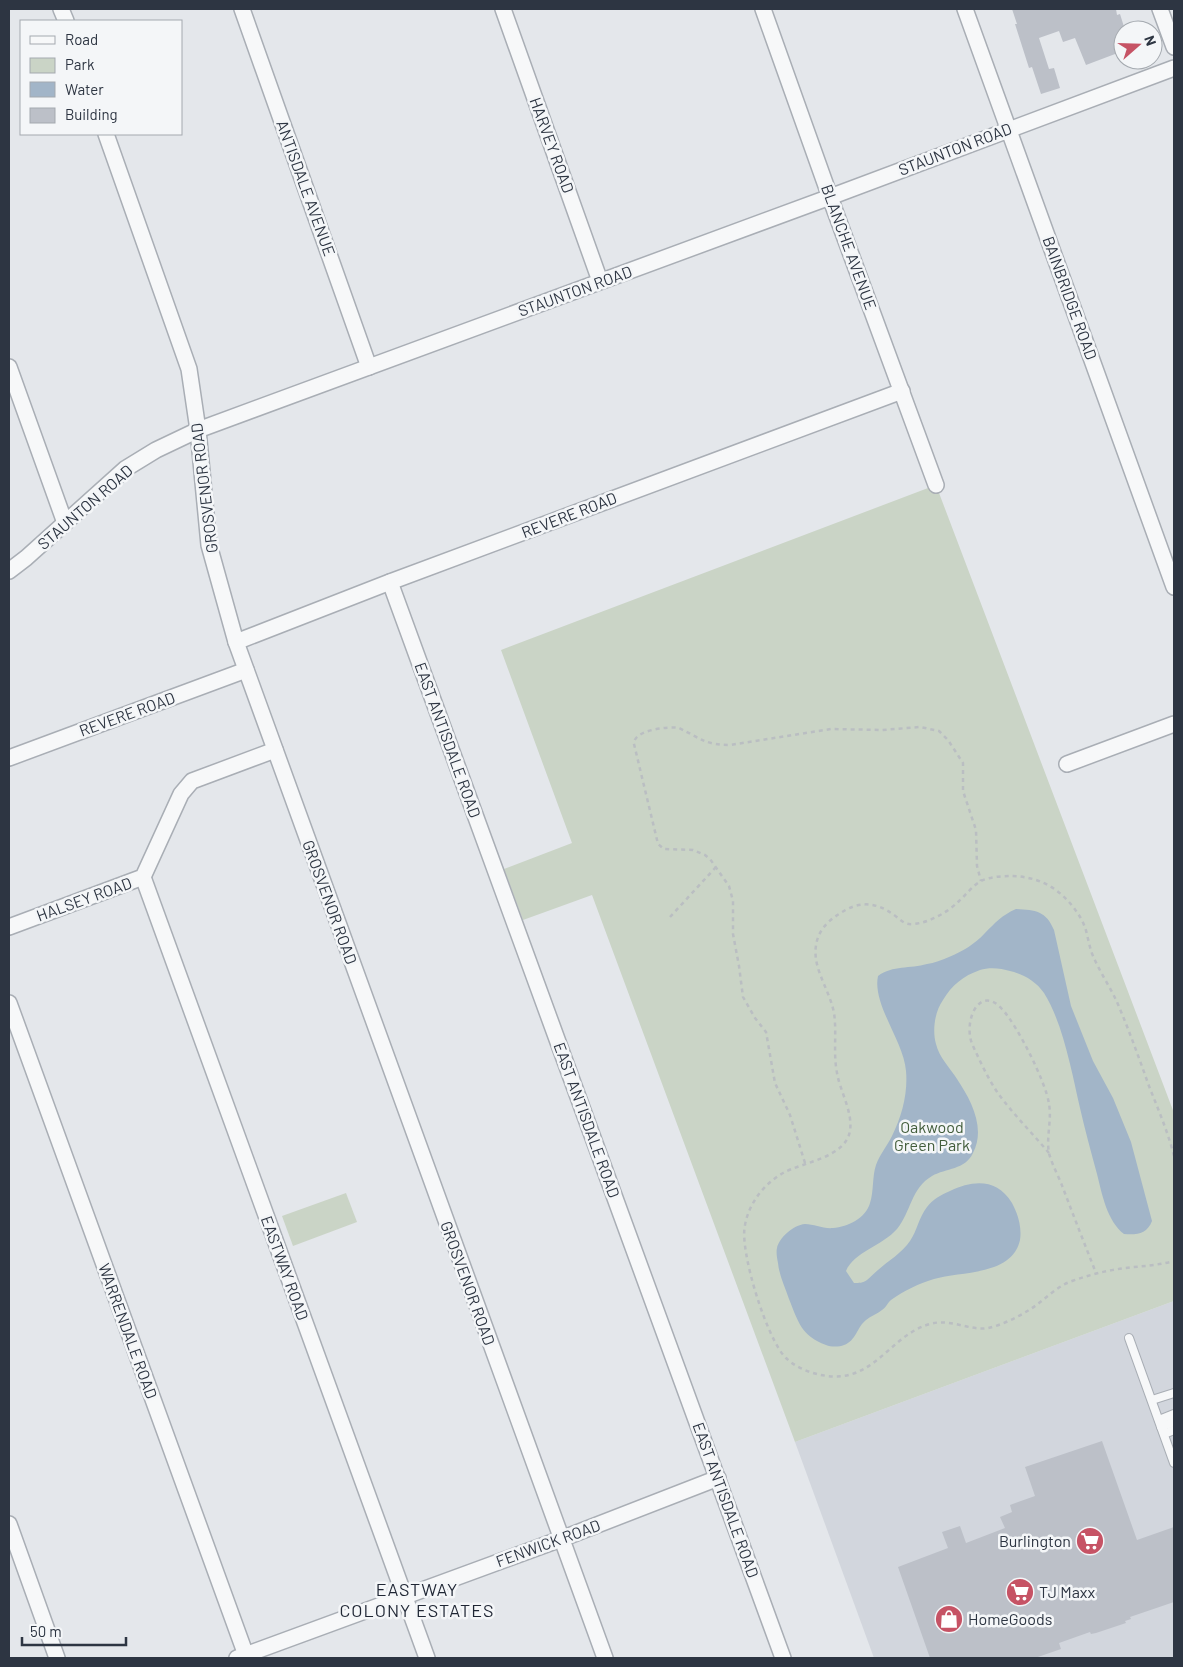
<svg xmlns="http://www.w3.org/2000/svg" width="1183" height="1667" font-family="Barlow,sans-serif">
<rect width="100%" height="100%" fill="#e4e7eb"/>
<polygon fill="#d2d6dd" points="1174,1301 1174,1658 874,1658 795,1442"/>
<g fill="#cad4c6">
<polygon points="936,485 1174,1113 1174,1301 795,1442 592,895 523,920 504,869 572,843 501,650"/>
<polygon points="346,1193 357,1222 293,1246 282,1216"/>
</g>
<path fill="#a2b5c8" d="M1016,909C1036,910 1046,911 1054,930L1071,1006L1093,1061L1113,1098L1131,1142L1152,1221C1147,1234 1137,1235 1124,1234C1107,1221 1102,1194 1097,1174C1091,1152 1085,1130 1080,1108C1072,1073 1063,1023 1044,993C1036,981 1023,974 1010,971C1001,968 989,967 980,970C963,976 952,985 943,1000C935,1011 932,1030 936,1044C939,1057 950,1068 957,1079C971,1100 986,1128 973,1153C965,1170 946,1168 932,1176C911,1188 911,1212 897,1229C882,1246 854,1252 846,1271L854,1283C859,1283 863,1283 867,1280C871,1277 874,1273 878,1270C888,1261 902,1253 910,1241C917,1231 919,1217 927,1207C933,1199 941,1195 950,1191C973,1180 997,1178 1012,1203C1018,1214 1022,1228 1020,1240C1012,1276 961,1271 934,1279C920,1283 903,1291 891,1300C887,1303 887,1307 882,1310C877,1314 871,1316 866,1320C857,1327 856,1341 844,1345C839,1347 831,1347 826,1345C801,1336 798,1321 789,1299C785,1287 779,1275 778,1263C777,1258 776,1252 777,1248C779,1238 793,1225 805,1224C814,1224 823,1229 833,1228C848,1227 866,1218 870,1203C874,1191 872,1177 876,1165C880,1154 887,1146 892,1136C902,1116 908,1093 906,1071C904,1042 872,1004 878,976C893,965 910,969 927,964C934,963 942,960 949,957C963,951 975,944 985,933C995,923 1002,915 1016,909Z"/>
<g fill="#bcc0c8">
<polygon points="1012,9 1116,9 1117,15 1120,14 1125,30 1123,30 1123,51 1086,65 1075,38 1063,42 1059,31 1039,38 1049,69 1054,68 1060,88 1041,94 1032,67 1029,68 1015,24 1017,24"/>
<polygon points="1102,1441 1137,1540 1174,1527 1174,1602 1130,1617 1131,1619 1125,1621 1126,1623 1096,1633 1091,1634 1090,1632 1059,1643 1061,1649 1035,1658 930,1658 898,1567 948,1548 942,1532 960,1526 966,1543 1005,1528 1000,1517 1012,1512 1010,1505 1035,1496 1025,1467"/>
</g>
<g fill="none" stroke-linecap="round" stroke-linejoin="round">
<defs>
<g id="lane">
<polyline points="1129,1338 1174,1463"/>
<polyline points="1152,1400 1174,1393"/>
<polyline points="1159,1420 1174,1414"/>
<polyline points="1161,1427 1174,1422"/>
<polyline points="1164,1434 1174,1430"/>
</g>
<g id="street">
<polyline points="61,9 66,21"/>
<polyline points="242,9 369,367"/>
<polyline points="503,9 600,281"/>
<polyline points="763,9 835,211 936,485"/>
<polyline points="965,9 1174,587"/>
<polyline points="1160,9 1174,47"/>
<polyline points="106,134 189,369 198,430 209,545 236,642 605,1658"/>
<polyline points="9,367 65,523"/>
<polyline points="9,571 26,558 125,469 156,450 198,430 830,197 1174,68"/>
<polyline points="390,582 783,1658"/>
<polyline points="236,642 390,582 902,391"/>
<polyline points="9,758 246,670"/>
<polyline points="1067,764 1174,724"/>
<polyline points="143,877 427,1658"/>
<polyline points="9,927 143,877 181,794 192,781 275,750"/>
<polyline points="9,1003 247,1658"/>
<polyline points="9,1524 57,1658"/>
<polyline points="237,1658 561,1539 718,1478"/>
</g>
</defs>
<use href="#lane" stroke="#a9aeb5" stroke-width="10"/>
<use href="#street" stroke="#a9aeb5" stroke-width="18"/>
<g stroke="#babec2" stroke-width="2.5" stroke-dasharray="4 4" stroke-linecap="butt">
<polyline points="670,917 716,867"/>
<path d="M1049,1153C1033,1134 1015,1116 1000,1096C989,1081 981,1063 973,1046C962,1023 979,983 1002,1009C1017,1025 1046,1082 1049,1104C1052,1120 1046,1137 1049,1153C1052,1165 1059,1177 1063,1188C1074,1217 1085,1245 1096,1273"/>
<path d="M1174,1156C1168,1132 1158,1109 1149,1086C1139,1058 1129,1030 1117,1002C1110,987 1100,972 1093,956C1090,949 1089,942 1087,935C1085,923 1077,911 1069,902C1054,885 1034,876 1010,876C1002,876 989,877 981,881C973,885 966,895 959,901C948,912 929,923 913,924C904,925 901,920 894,915C875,901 858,901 839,914C831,919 823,926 819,935C807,963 829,986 834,1013C837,1033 833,1053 837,1073C840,1091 853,1112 850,1131C845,1158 803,1162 783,1173C764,1184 749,1203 745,1225C739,1250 767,1340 786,1358C800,1372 829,1380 849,1375C882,1366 897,1333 930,1324C950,1318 969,1331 988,1328C1002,1325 1018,1317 1029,1310C1044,1301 1055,1287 1072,1281C1084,1277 1096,1273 1108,1271C1130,1266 1152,1267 1174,1261"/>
<path d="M805,1163L790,1115L775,1083L766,1032L755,1018L743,997L739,966L733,934V901L729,886L710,859L705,855L693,850L664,849L658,844L634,744C633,730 668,726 679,728C700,738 705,745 730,745L831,729L882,730L920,727L939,731L948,740L963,763V791L976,830L977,866L981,881"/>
</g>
<use href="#lane" stroke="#f7f8f9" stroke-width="8"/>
<use href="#street" stroke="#f7f8f9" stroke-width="15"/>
</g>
<defs>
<symbol id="supermarket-disc" viewBox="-11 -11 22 22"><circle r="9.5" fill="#c65365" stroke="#f4f6f8"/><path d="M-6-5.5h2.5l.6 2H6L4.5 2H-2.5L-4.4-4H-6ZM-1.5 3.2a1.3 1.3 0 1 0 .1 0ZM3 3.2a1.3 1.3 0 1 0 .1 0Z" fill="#fff"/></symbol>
<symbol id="shop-disc" viewBox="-11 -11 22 22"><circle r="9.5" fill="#c65365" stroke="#f4f6f8"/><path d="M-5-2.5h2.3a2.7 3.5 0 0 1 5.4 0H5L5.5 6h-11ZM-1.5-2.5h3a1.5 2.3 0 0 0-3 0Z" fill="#fff"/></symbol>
</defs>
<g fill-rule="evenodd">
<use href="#supermarket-disc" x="1074" y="1525" width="32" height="32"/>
<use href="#supermarket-disc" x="1004" y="1576" width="32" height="32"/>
<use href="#shop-disc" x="933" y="1603" width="32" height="32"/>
</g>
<g text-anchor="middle" stroke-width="5" stroke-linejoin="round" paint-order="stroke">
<g font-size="16" fill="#2d3542" stroke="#f4f6f8">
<text transform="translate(552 145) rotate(70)" y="6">HARVEY ROAD</text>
<text transform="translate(955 149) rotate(-21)" y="6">STAUNTON ROAD</text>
<text transform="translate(306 188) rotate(70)" y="6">ANTISDALE AVENUE</text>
<text transform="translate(849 247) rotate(70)" y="6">BLANCHE AVENUE</text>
<text transform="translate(575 291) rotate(-20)" y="6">STAUNTON ROAD</text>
<text transform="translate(1070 298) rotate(70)" y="6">BAINBRIDGE ROAD</text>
<text transform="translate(204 488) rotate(-97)" y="6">GROSVENOR ROAD</text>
<text transform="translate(85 507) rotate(-41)" y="6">STAUNTON ROAD</text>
<text transform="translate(569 515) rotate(-21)" y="6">REVERE ROAD</text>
<text transform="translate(127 714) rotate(-20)" y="6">REVERE ROAD</text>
<text transform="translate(448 740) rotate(70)" y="6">EAST ANTISDALE ROAD</text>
<text transform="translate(84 899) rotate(-20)" y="6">HALSEY ROAD</text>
<text transform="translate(330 902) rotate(70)" y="6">GROSVENOR ROAD</text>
<text transform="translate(587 1120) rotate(70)" y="6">EAST ANTISDALE ROAD</text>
<text transform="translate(285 1268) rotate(70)" y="6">EASTWAY ROAD</text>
<text transform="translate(468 1283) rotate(70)" y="6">GROSVENOR ROAD</text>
<text transform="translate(128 1331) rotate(70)" y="6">WARRENDALE ROAD</text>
<text transform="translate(726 1500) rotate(70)" y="6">EAST ANTISDALE ROAD</text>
<text transform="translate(548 1543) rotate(-20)" y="6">FENWICK ROAD</text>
</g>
<g font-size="16" fill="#425d3b" stroke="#f4f6f8">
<text x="932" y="1133">Oakwood<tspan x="932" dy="18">Green Park</tspan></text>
</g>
<g font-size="16" fill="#2d3542" stroke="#f4f6f8" text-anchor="start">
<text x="1071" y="1547" text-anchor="end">Burlington</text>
<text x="1039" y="1598">TJ Maxx</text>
<text x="968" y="1625">HomeGoods</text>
</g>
<g font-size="18" letter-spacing="1" fill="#1f2634" stroke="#f4f6f8">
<text x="417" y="1596">EASTWAY<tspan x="417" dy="21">COLONY ESTATES</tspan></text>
</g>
</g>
<rect width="1183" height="1667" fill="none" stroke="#2d3542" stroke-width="20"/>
<rect x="20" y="20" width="162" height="115" fill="#f4f6f8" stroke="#a4a9af"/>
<rect x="30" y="36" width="25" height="8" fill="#f7f8f9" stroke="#a4a9af"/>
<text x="65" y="45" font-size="15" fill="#2d3542">Road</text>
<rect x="30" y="58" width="25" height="15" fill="#cad4c6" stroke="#a4a9af"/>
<text x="65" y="70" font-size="15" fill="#2d3542">Park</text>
<rect x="30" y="82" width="25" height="15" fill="#a2b5c8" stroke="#a4a9af"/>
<text x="65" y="95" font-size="15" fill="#2d3542">Water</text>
<rect x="30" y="108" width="25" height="15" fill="#bcc0c8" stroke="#a4a9af"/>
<text x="65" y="120" font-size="15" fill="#2d3542">Building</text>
<g transform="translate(1138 45) rotate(70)"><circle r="24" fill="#f4f6f8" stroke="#a4a9af"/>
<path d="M0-4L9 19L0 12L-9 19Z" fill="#c65365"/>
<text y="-8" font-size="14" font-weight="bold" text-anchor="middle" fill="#2d3542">N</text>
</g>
<path d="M22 1637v8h104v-8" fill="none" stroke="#2d3542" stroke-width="2.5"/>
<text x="30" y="1637" font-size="15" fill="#2d3542" stroke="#f4f6f8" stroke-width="4" paint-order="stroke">50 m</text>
</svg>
